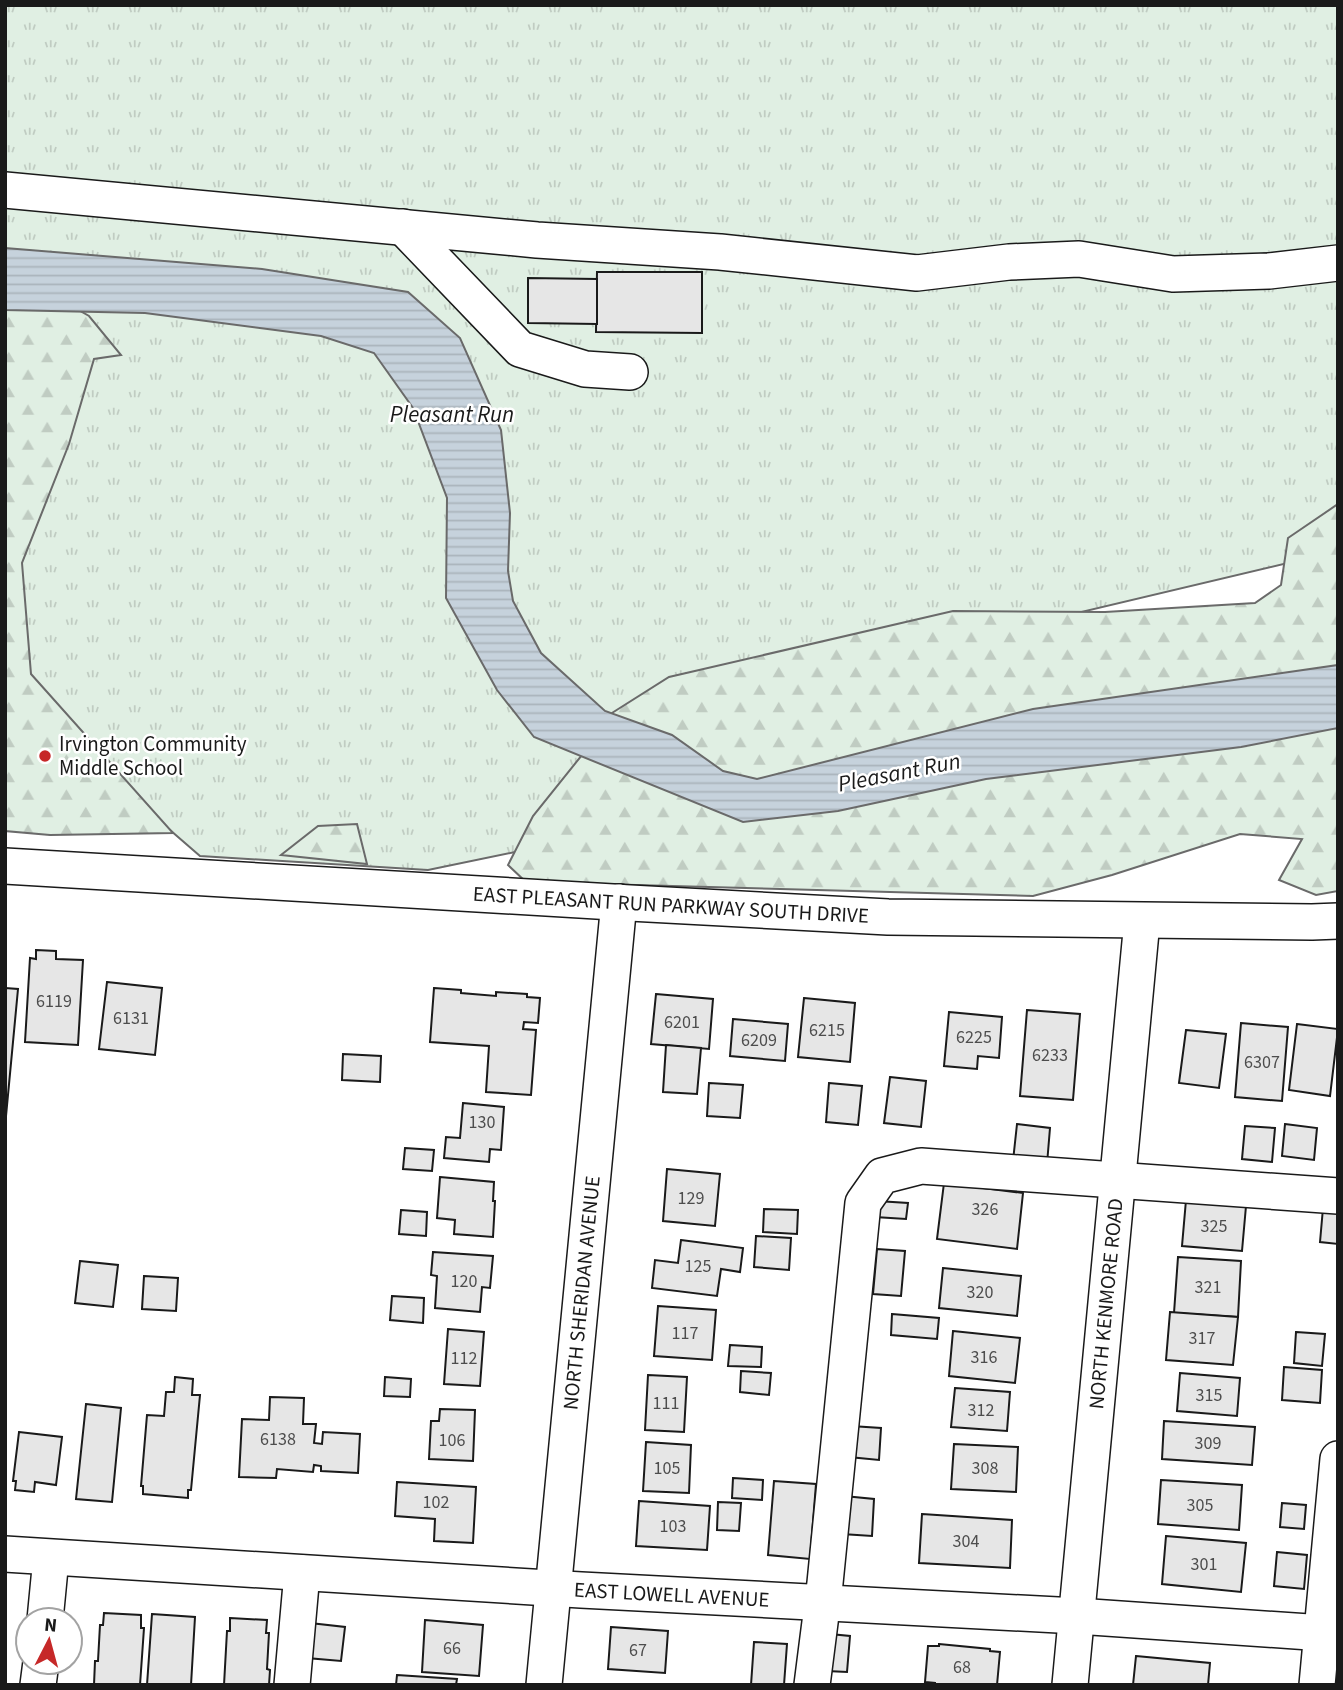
<svg xmlns="http://www.w3.org/2000/svg" width="1343" height="1690" font-family="'Source Sans 3',sans-serif">
<defs>
<pattern id="grass-tufts" width="24" height="20" patternUnits="userSpaceOnUse" patternTransform="scale(1.75)"><rect width="24" height="20" fill="#e0efe3"/><path d="M3 7l-1-3M5 7V3M7 7l1-3M15 17l-1-3M17 17v-4M19 17l1-3" fill="none" stroke="#c0ccc2"/></pattern>
<pattern id="forest-firs" width="22" height="20" patternUnits="userSpaceOnUse" patternTransform="scale(1.75)"><rect width="22" height="20" fill="#e0efe3"/><path d="M5 1l3.5 6h-7zM16 11l3.5 6h-7z" fill="#c0ccc2"/></pattern>
<pattern id="water-rules" width="6" height="5" patternUnits="userSpaceOnUse" patternTransform="scale(1.75)"><rect width="6" height="5" fill="#c6d2dc"/><path d="M0 2.5h6" fill="none" stroke="#aab4bc"/></pattern>
</defs>
<rect width="100%" height="100%" fill="#fff"/>
<polygon fill="url(#grass-tufts)" stroke="#6a6a6a" stroke-width="2" points="5,5 1338,5 1338,551 875,661 573,840 428,870 200,856 5,687"/>
<g fill="url(#forest-firs)" stroke="#6a6a6a" stroke-width="2">
<polygon points="5,298 66,303 89,316 121,355 94,359 69,444 22,563 31,674 173,833 50,835 5,831"/>
<polygon points="1338,504 1338,673 762,789 604,718 669,677 953,611 1105,612 1255,603 1281,585 1288,538"/>
<polygon points="1338,727 1338,891 1316,895 1279,880 1302,839 1240,834 1112,875 1033,896 526,882 508,865 533,816 586,750 655,776 899,784"/>
<polygon points="357,824 367,864 281,855 318,826"/>
</g>
<polygon fill="url(#water-rules)" stroke="#6a6a6a" stroke-width="2" points="5,248 262,269 408,292 460,338 501,430 510,513 508,571 513,601 541,653 605,711 672,735 723,771 757,779 1033,709 1338,665 1338,728 1241,747 986,779 838,811 743,822 534,737 497,690 446,598 447,498 413,408 374,353 321,336 145,313 5,310"/>
<g fill="#e6e6e6" stroke="#1a1a1a" stroke-width="2">
<polygon points="597,272 702,272 702,333 596,332"/>
<polygon points="528,278 597,279 597,324 528,323"/>
<polygon points="36,950 56,951 56,959 83,960 78,1045 25,1042 30,958 36,959"/>
<polygon points="107,982 162,988 155,1055 99,1049"/>
<polygon points="5,988 18,989 6,1116 5,1116"/>
<polygon points="434,988 461,990 461,993 496,996 496,992 527,994 527,997 540,998 538,1023 524,1022 523,1029 536,1030 531,1095 486,1092 489,1046 430,1042"/>
<polygon points="656,994 713,999 709,1049 651,1044"/>
<polygon points="804,998 855,1003 850,1062 798,1057"/>
<polygon points="1027,1010 1080,1014 1073,1100 1020,1096"/>
<polygon points="949,1012 1002,1017 999,1058 978,1056 977,1069 944,1066"/>
<polygon points="733,1019 788,1024 785,1061 730,1056"/>
<polygon points="1241,1023 1288,1027 1282,1101 1235,1097"/>
<polygon points="1297,1024 1338,1029 1330,1096 1289,1090"/>
<polygon points="1186,1030 1226,1034 1219,1088 1179,1083"/>
<polygon points="666,1045 701,1048 697,1094 663,1092"/>
<polygon points="343,1054 381,1056 380,1082 342,1080"/>
<polygon points="890,1077 926,1081 921,1127 884,1123"/>
<polygon points="709,1083 743,1085 740,1118 707,1116"/>
<polygon points="829,1083 862,1086 858,1125 826,1122"/>
<polygon points="463,1103 504,1107 501,1150 490,1149 489,1162 444,1158 446,1137 460,1138"/>
<polygon points="1017,1124 1050,1128 1047,1164 1013,1161"/>
<polygon points="1285,1124 1317,1128 1314,1160 1282,1156"/>
<polygon points="1245,1126 1275,1128 1272,1162 1242,1159"/>
<polygon points="405,1148 434,1150 432,1171 403,1169"/>
<polygon points="667,1169 720,1174 715,1226 663,1221"/>
<polygon points="440,1177 494,1182 493,1201 495,1201 493,1237 454,1234 455,1220 437,1218"/>
<polygon points="944,1183 1023,1193 1017,1249 937,1239"/>
<polygon points="1186,1200 1246,1206 1242,1251 1182,1246"/>
<polygon points="877,1201 908,1203 906,1219 875,1217"/>
<polygon points="1323,1208 1338,1209 1338,1244 1320,1242"/>
<polygon points="764,1209 798,1210 797,1234 763,1232"/>
<polygon points="401,1210 427,1212 426,1236 399,1234"/>
<polygon points="756,1236 791,1238 789,1270 754,1267"/>
<polygon points="681,1240 743,1248 740,1272 721,1269 717,1296 652,1288 655,1260 678,1263"/>
<polygon points="877,1249 905,1251 901,1296 873,1294"/>
<polygon points="433,1252 493,1256 490,1288 482,1287 480,1312 435,1308 437,1276 431,1275"/>
<polygon points="1178,1257 1241,1261 1238,1317 1174,1313"/>
<polygon points="80,1261 118,1265 113,1307 75,1303"/>
<polygon points="943,1268 1021,1276 1017,1316 939,1308"/>
<polygon points="144,1276 178,1278 176,1311 142,1309"/>
<polygon points="392,1296 424,1298 423,1323 390,1320"/>
<polygon points="658,1306 716,1310 712,1360 654,1356"/>
<polygon points="1170,1312 1238,1317 1233,1365 1166,1360"/>
<polygon points="892,1314 939,1318 937,1339 891,1335"/>
<polygon points="448,1329 484,1332 480,1386 444,1384"/>
<polygon points="953,1331 1020,1338 1015,1383 949,1376"/>
<polygon points="1296,1332 1325,1334 1322,1366 1294,1363"/>
<polygon points="730,1345 762,1347 761,1367 728,1366"/>
<polygon points="1284,1367 1322,1370 1320,1403 1282,1400"/>
<polygon points="741,1371 771,1373 769,1395 740,1392"/>
<polygon points="1180,1373 1240,1378 1237,1416 1177,1411"/>
<polygon points="648,1375 687,1377 684,1432 645,1430"/>
<polygon points="175,1377 193,1379 192,1395 200,1395 191,1490 188,1490 188,1498 143,1494 143,1486 141,1486 147,1415 164,1416 166,1392 174,1392"/>
<polygon points="385,1377 411,1379 410,1397 384,1396"/>
<polygon points="955,1388 1010,1392 1007,1431 951,1427"/>
<polygon points="270,1397 304,1398 303,1424 316,1424 314,1443 322,1444 323,1432 360,1434 358,1473 321,1471 321,1466 314,1465 313,1472 277,1469 276,1478 239,1477 242,1419 269,1420"/>
<polygon points="86,1404 121,1408 112,1502 76,1499"/>
<polygon points="440,1409 475,1410 473,1461 429,1459 431,1421 439,1421"/>
<polygon points="1164,1421 1255,1427 1252,1465 1162,1459"/>
<polygon points="851,1426 881,1428 879,1460 849,1457"/>
<polygon points="19,1432 62,1437 56,1485 35,1482 34,1492 15,1490 16,1481 13,1481"/>
<polygon points="646,1442 691,1445 689,1493 643,1491"/>
<polygon points="954,1444 1018,1447 1016,1492 951,1489"/>
<polygon points="733,1478 763,1480 762,1500 732,1498"/>
<polygon points="1161,1480 1242,1485 1239,1530 1158,1524"/>
<polygon points="774,1481 816,1484 810,1559 768,1555"/>
<polygon points="397,1482 476,1487 473,1543 434,1541 435,1519 395,1516"/>
<polygon points="844,1496 874,1499 872,1536 842,1534"/>
<polygon points="639,1501 710,1506 707,1550 636,1546"/>
<polygon points="718,1502 741,1503 739,1531 717,1530"/>
<polygon points="1282,1503 1306,1505 1304,1529 1280,1527"/>
<polygon points="922,1514 1012,1520 1010,1568 919,1563"/>
<polygon points="1166,1536 1246,1543 1241,1592 1162,1584"/>
<polygon points="1277,1552 1307,1555 1304,1589 1274,1586"/>
<polygon points="104,1613 141,1615 141,1628 144,1628 140,1685 94,1685 95,1661 98,1661 100,1625 103,1625"/>
<polygon points="152,1614 195,1617 191,1685 147,1685"/>
<polygon points="230,1618 267,1620 266,1633 269,1633 267,1669 270,1670 269,1685 224,1685 227,1631 230,1631"/>
<polygon points="425,1620 483,1625 479,1676 422,1672"/>
<polygon points="310,1623 345,1627 341,1661 307,1658"/>
<polygon points="611,1627 668,1631 665,1673 608,1669"/>
<polygon points="830,1634 850,1636 847,1672 827,1671"/>
<polygon points="754,1642 787,1644 784,1685 751,1685"/>
<polygon points="939,1644 990,1649 990,1651 1000,1652 997,1685 935,1685 935,1683 925,1682 928,1646 939,1646"/>
<polygon points="1136,1656 1210,1663 1208,1685 1133,1685"/>
<polygon points="397,1675 457,1679 456,1685 396,1685"/>
</g>
<g fill="none" stroke-linecap="round" stroke-linejoin="round">
<defs>
<g id="minor">
<polyline points="5,190 537,240 720,252 917,273 1009,262 1079,259 1173,274 1269,271 1338,263"/>
<polyline points="403,227 520,349 585,369 630,372"/>
<path id="s1" d="M5,866L630,903L888,917L1312,922L1338,921"/>
<path id="s2" d="M5,1554L581,1590L1077,1616L1338,1634"/>
<polyline points="45,1620 51,1558"/>
<polyline points="38,1685 41,1662"/>
<polyline points="292,1685 302,1573"/>
<path id="s3" d="M544,1685L619,902"/>
<polyline points="812,1685 825,1583 863,1203 882,1176 921,1166 1338,1196"/>
<path id="s4" d="M1070,1685L1142,921"/>
<polyline points="1317,1685 1338,1459"/>
</g>
</defs>
<use href="#minor" stroke="#1a1a1a" stroke-width="38"/>
<use href="#minor" stroke="#fff" stroke-width="35"/>
</g>
<circle fill="#c62828" stroke="#fff" stroke-width="2.5" cx="45" cy="756" r="7"/>
<g text-anchor="middle" stroke-width="5" stroke-linejoin="round" paint-order="stroke">
<g font-size="18" fill="#4d4d4d">
<text x="54" y="1007">6119</text>
<text x="131" y="1024">6131</text>
<text x="682" y="1028">6201</text>
<text x="827" y="1036">6215</text>
<text x="974" y="1043">6225</text>
<text x="759" y="1046">6209</text>
<text x="1050" y="1061">6233</text>
<text x="1262" y="1068">6307</text>
<text x="482" y="1128">130</text>
<text x="691" y="1204">129</text>
<text x="985" y="1215">326</text>
<text x="1214" y="1232">325</text>
<text x="698" y="1272">125</text>
<text x="464" y="1287">120</text>
<text x="1208" y="1293">321</text>
<text x="980" y="1298">320</text>
<text x="685" y="1339">117</text>
<text x="1202" y="1344">317</text>
<text x="984" y="1363">316</text>
<text x="464" y="1364">112</text>
<text x="1209" y="1401">315</text>
<text x="666" y="1409">111</text>
<text x="981" y="1416">312</text>
<text x="278" y="1445">6138</text>
<text x="452" y="1446">106</text>
<text x="1208" y="1449">309</text>
<text x="667" y="1474">105</text>
<text x="985" y="1474">308</text>
<text x="436" y="1508">102</text>
<text x="1200" y="1511">305</text>
<text x="673" y="1532">103</text>
<text x="966" y="1547">304</text>
<text x="1204" y="1570">301</text>
<text x="452" y="1654">66</text>
<text x="638" y="1656">67</text>
<text x="962" y="1673">68</text>
</g>
<g font-size="21" fill="#1a1a1a" stroke="#fff" text-anchor="start">
<text x="59" y="751">Irvington Community<tspan x="59" dy="24">Middle School</tspan></text>
</g>
<g font-size="21" fill="#1a1a1a" stroke="#fff">
<text dy="7" stroke="none"><textPath href="#s1" startOffset="667">EAST PLEASANT RUN PARKWAY SOUTH DRIVE</textPath></text>
<text dy="7" stroke="none"><textPath href="#s3" startOffset="394">NORTH SHERIDAN AVENUE</textPath></text>
<text dy="7" stroke="none"><textPath href="#s4" startOffset="383">NORTH KENMORE ROAD</textPath></text>
<text dy="7" stroke="none"><textPath href="#s2" startOffset="668">EAST LOWELL AVENUE</textPath></text>
</g>
<g font-size="23" font-style="italic" fill="#1a1a1a" stroke="#fff">
<text x="452" y="422">Pleasant Run</text>
<text transform="translate(899 772) rotate(-11)" y="8">Pleasant Run</text>
</g>
</g>
<rect width="1343" height="1690" fill="none" stroke="#1a1a1a" stroke-width="14"/>
<g transform="translate(49 1641) rotate(6)"><circle r="33" fill="#ffffff" stroke="#a3a3a3" stroke-width="2"/>
<path d="M0-5L12 26L0 18L-12 26Z" fill="#c62828"/>
<text y="-10" font-size="19" font-weight="bold" text-anchor="middle" fill="#1a1a1a">N</text>
</g>
</svg>
